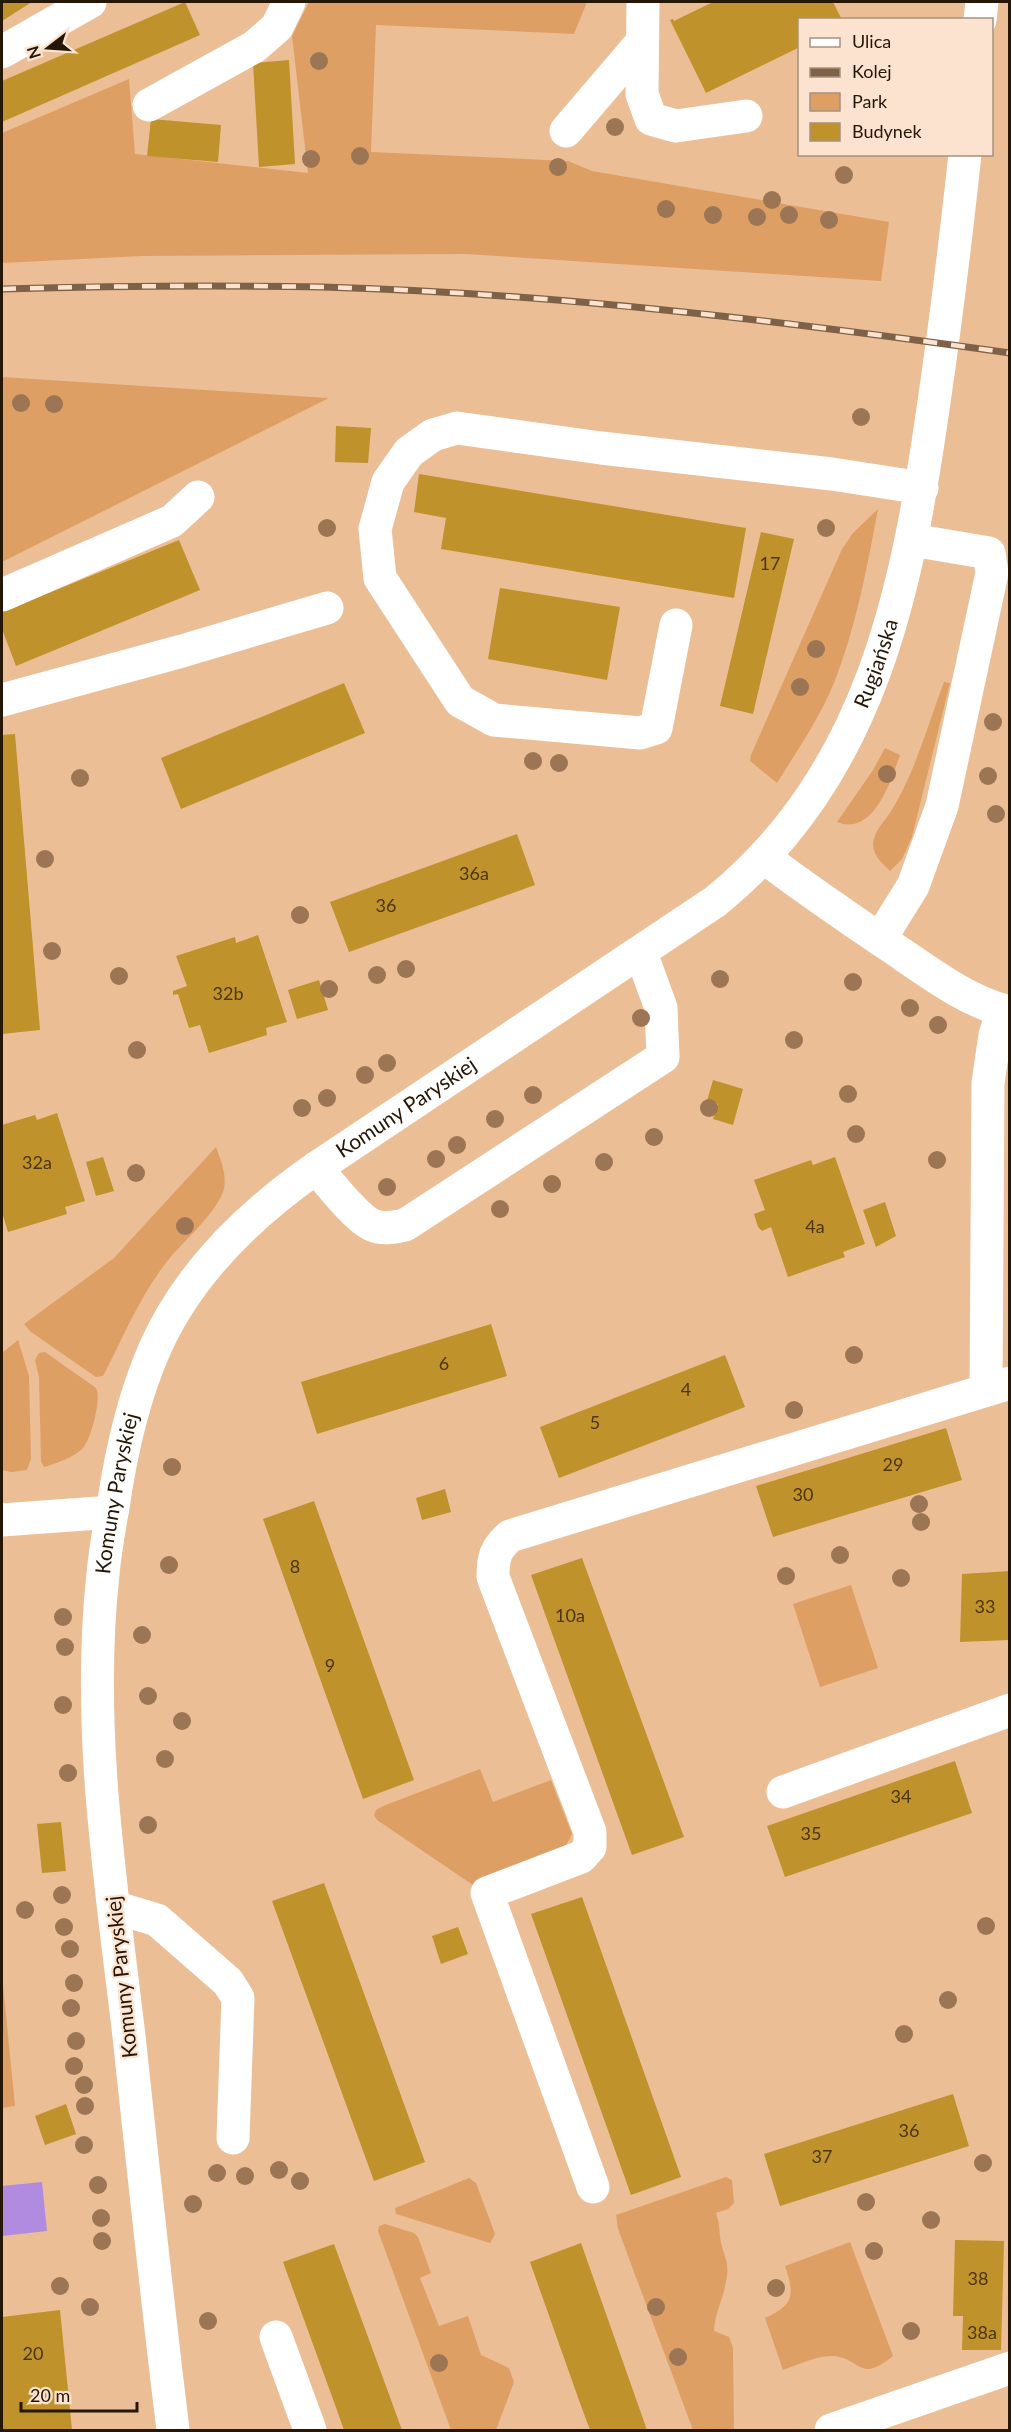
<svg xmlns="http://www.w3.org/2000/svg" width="1011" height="2432" font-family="Lato,sans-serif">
<rect width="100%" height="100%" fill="#ebbe96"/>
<g fill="#de9f65">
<polygon points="309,2 587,2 574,34 376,25 371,152 568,161 592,171 889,222 881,281 466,254 142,256 2,263 2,133 129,79 135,154 308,173 292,36"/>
<polygon points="2,377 329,398 2,562"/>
<path d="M878,509C867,568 856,627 834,683C819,719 797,751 777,783L750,761L751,755L842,549L853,533Z"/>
<path d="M944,682L950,683L912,837L902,859L890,871C883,864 873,856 873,844C874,830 886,820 893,808C916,770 928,724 944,682Z"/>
<path d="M885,748L900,755C891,780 874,837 837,822L873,770Z"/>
<path d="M216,1147C221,1161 228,1177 223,1192C214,1216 181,1243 165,1264C139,1298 123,1338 103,1376L96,1377L31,1332L24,1324L114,1258Z"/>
<polygon points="18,1340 29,1376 31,1459 27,1470 11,1472 2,1470 2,1353"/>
<path d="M45,1352L96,1388C102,1398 91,1439 83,1448C75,1457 55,1464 44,1467L41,1461L39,1377L35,1360L39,1353Z"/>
<polygon points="851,1585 878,1668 820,1687 793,1604"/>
<polygon points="480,1769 493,1802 551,1780 572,1834 563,1851 473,1885 377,1820 374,1815 376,1810 383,1806"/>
<polygon points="2,1975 15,2106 2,2108"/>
<path d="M726,2177L732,2180L734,2203L728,2209L716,2213C719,2222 719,2227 720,2236C722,2257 732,2259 725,2286C722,2302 715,2313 714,2331L729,2337L733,2348L734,2430H693L618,2229L616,2215Z"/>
<polygon points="469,2178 476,2183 495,2234 490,2243 396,2214 395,2208"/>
<polygon points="385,2224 414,2233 418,2237 431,2273 420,2278 439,2326 468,2316 481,2355 509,2368 514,2382 496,2430 451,2430 378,2231 379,2226"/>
<path d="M850,2242L893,2356C859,2384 861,2358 833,2356C817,2355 798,2365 783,2370L765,2318C794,2305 795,2295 785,2266Z"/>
</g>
<polygon fill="#b08be0" points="42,2182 47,2231 2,2236 2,2186"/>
<g fill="#bf922b">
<polygon points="2,2 32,2 2,21"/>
<polygon points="185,2 200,35 2,122 2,81"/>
<polygon points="713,2 833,2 842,20 800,20 800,47 706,93 670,20 673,19 674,21"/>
<polygon points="289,60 295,164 259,167 253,63"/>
<polygon points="151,119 221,125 218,162 147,156"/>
<polygon points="336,426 371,428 368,463 335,462"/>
<polygon points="419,474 746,528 734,598 441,549 446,518 414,512"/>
<polygon points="761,532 794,539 753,714 720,706"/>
<polygon points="179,540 200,590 16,666 2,629 2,612"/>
<polygon points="500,588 620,607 607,680 488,659"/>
<polygon points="344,683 365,733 181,809 161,758"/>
<polygon points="15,734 40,1030 2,1034 2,735"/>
<polygon points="517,834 535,885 349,952 330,902"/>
<polygon points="258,935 287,1022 266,1028 267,1035 209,1053 200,1025 189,1028 178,994 173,995 173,991 187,986 176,956 235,937 236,943"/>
<polygon points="319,980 328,1010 297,1019 288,990"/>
<polygon points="713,1080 743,1089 733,1125 713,1119 718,1104 707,1101"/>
<polygon points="57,1113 85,1201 65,1207 67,1214 8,1232 2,1212 2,1125 35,1115 37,1120"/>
<polygon points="103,1157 114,1191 96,1196 86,1162"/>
<polygon points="835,1157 865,1244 843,1252 845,1257 788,1277 771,1227 762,1231 758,1227 754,1214 765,1210 754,1180 811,1160 813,1165"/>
<polygon points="885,1202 896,1236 876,1247 863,1210"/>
<polygon points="491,1324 507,1376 317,1434 301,1382"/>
<polygon points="725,1355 745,1407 559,1478 540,1427"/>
<polygon points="946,1428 962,1480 773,1537 756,1486"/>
<polygon points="445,1489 451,1512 422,1520 416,1498"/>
<polygon points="314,1501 414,1780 363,1799 263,1519"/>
<polygon points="582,1558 684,1837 632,1855 531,1575"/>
<polygon points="1010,1571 1010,1640 960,1642 962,1574"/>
<polygon points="955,1761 972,1813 785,1877 767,1826"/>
<polygon points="61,1822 66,1871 42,1873 37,1824"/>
<polygon points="324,1883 425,2162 374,2181 272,1901"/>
<polygon points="582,1897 681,2177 631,2195 531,1914"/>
<polygon points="458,1927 468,1954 441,1964 432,1936"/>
<polygon points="953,2094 969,2146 780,2206 764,2154"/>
<polygon points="66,2104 76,2134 45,2145 35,2116"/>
<polygon points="955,2240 1004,2241 1001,2350 962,2350 963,2316 953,2316"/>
<polygon points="581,2243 647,2430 590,2430 580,2403 530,2262"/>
<polygon points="334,2244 402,2430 344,2430 334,2402 283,2262"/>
<polygon points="60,2310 72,2430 2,2430 2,2317"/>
</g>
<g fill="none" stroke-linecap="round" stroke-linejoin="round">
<g stroke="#fff" stroke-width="33">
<polyline points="643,2 642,94 651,119 676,126 746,116"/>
<polyline points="980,20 982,2"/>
<polyline points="2,52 90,2"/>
<polyline points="149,105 254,47 277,27 289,2"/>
<polyline points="566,131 642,42"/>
<polyline points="2,595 172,521 198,497"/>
<polyline points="676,625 656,728 640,733 494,720 460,701 380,578 375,529 388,482 409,452 433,435 457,428 601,448 832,474 922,488"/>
<polyline points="2,700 182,651 327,608"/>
<path d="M764,857C802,887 842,913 881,940C921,966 963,1001 1010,1012"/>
<polyline points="880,939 913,886 942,806 992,573 989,553 912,540"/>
<path d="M316,1168C330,1183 354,1216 372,1225C383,1230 394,1227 405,1225L663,1057L661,1008L641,953"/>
<polyline points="986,1390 988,1083 995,1035 1003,1011"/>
<polyline points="2,1520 112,1512"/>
<polyline points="783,1792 1010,1710"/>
<polyline points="114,1907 157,1920 228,1982 238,1998 233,2138"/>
<path d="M593,2187L487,1893L581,1857L590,1847V1832L493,1577C493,1558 495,1549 510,1536L1010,1383"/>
<polyline points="276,2337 310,2430"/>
<path id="s1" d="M173,2430C157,2299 143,2168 129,2036C111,1884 86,1727 103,1574C105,1552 109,1529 113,1507C121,1452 133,1397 156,1346C190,1271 250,1214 316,1168L716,901C872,773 907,592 934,402C946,320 956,237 965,154"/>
<polyline points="831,2430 1010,2368"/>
</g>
<defs>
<path id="rail" d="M2,289C108,286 215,285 322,287C552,293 782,321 1010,353"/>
</defs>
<use href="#rail" stroke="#7e6146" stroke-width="7"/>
<use href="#rail" stroke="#fbe3d0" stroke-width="4.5" stroke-dasharray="14" stroke-linecap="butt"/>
</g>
<g fill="#9c7654">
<circle cx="319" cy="61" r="9"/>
<circle cx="615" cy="127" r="9"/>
<circle cx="360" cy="156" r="9"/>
<circle cx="311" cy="159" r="9"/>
<circle cx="558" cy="167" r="9"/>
<circle cx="844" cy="175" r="9"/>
<circle cx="772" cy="200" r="9"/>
<circle cx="666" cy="209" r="9"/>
<circle cx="713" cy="215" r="9"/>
<circle cx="789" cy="215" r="9"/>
<circle cx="757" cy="217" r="9"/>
<circle cx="829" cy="220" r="9"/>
<circle cx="21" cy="403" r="9"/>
<circle cx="54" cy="404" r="9"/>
<circle cx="861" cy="417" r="9"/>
<circle cx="327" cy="528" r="9"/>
<circle cx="826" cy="528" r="9"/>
<circle cx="816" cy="649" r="9"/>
<circle cx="800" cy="687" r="9"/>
<circle cx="993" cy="722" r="9"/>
<circle cx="533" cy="761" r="9"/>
<circle cx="559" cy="763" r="9"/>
<circle cx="887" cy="774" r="9"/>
<circle cx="988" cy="776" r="9"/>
<circle cx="80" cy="778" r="9"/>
<circle cx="996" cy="814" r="9"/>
<circle cx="45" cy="859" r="9"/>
<circle cx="300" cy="915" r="9"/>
<circle cx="52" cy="951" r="9"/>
<circle cx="406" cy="969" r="9"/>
<circle cx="377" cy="975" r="9"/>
<circle cx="119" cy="976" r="9"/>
<circle cx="720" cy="979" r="9"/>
<circle cx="853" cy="982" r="9"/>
<circle cx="329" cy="989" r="9"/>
<circle cx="910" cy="1008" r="9"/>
<circle cx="641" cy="1018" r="9"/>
<circle cx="938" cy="1025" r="9"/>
<circle cx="794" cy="1040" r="9"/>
<circle cx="137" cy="1050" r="9"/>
<circle cx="387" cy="1063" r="9"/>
<circle cx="365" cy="1075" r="9"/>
<circle cx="848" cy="1094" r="9"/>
<circle cx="533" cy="1095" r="9"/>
<circle cx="327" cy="1098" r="9"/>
<circle cx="302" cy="1108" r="9"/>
<circle cx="709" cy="1108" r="9"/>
<circle cx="495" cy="1119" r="9"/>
<circle cx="856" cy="1134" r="9"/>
<circle cx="654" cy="1137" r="9"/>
<circle cx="457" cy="1145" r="9"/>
<circle cx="436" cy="1159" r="9"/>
<circle cx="937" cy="1160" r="9"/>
<circle cx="604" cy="1162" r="9"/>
<circle cx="136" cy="1173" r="9"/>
<circle cx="552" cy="1184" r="9"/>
<circle cx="387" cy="1187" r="9"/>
<circle cx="500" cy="1209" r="9"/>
<circle cx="185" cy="1226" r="9"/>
<circle cx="854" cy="1355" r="9"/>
<circle cx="794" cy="1410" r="9"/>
<circle cx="172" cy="1467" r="9"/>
<circle cx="919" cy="1504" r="9"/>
<circle cx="921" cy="1522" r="9"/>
<circle cx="840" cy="1555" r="9"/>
<circle cx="169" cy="1565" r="9"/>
<circle cx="786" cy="1576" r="9"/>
<circle cx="901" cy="1578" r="9"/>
<circle cx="63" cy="1617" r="9"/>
<circle cx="142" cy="1635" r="9"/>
<circle cx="65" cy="1647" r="9"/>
<circle cx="148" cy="1696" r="9"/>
<circle cx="63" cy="1705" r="9"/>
<circle cx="182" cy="1721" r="9"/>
<circle cx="165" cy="1759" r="9"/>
<circle cx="68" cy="1773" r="9"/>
<circle cx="148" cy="1825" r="9"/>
<circle cx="62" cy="1895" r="9"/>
<circle cx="25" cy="1910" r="9"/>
<circle cx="986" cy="1926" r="9"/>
<circle cx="64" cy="1927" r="9"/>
<circle cx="70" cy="1949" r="9"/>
<circle cx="74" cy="1983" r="9"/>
<circle cx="948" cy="2000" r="9"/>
<circle cx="71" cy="2008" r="9"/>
<circle cx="904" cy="2034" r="9"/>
<circle cx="76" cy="2041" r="9"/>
<circle cx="74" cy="2066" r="9"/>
<circle cx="84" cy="2085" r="9"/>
<circle cx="85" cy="2106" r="9"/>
<circle cx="84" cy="2145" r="9"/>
<circle cx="983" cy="2163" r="9"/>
<circle cx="279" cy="2170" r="9"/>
<circle cx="217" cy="2173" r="9"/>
<circle cx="245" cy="2176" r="9"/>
<circle cx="300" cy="2181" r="9"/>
<circle cx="98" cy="2185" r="9"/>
<circle cx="866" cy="2202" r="9"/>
<circle cx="193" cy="2204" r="9"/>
<circle cx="101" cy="2218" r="9"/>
<circle cx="931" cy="2220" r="9"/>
<circle cx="102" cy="2241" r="9"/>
<circle cx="874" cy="2251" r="9"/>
<circle cx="60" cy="2286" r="9"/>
<circle cx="776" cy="2288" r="9"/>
<circle cx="90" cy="2307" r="9"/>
<circle cx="656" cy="2307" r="9"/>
<circle cx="208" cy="2321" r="9"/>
<circle cx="911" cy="2331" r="9"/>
<circle cx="678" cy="2357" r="9"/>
<circle cx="439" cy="2363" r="9"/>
</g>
<g text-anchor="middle" stroke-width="4.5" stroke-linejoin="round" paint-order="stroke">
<g font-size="18" fill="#4c350f">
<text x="770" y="570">17</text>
<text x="474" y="880">36a</text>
<text x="386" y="912">36</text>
<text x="228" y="1000">32b</text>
<text x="37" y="1169">32a</text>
<text x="815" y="1233">4a</text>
<text x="444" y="1370">6</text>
<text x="686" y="1396">4</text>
<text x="595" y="1429">5</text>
<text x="893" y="1471">29</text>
<text x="803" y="1501">30</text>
<text x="295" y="1573">8</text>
<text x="985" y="1613">33</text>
<text x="570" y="1622">10a</text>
<text x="330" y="1672">9</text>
<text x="901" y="1803">34</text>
<text x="811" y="1840">35</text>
<text x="909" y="2137">36</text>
<text x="822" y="2163">37</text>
<text x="978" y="2285">38</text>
<text x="982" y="2339">38a</text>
<text x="33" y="2360">20</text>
</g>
<g font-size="21" fill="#261606" stroke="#fbe3d0">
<text dy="7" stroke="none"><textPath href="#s1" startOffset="2109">Rugiańska</textPath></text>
<text dy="7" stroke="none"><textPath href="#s1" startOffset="1446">Komuny Paryskiej</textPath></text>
<text dy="7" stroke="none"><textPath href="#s1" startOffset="942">Komuny Paryskiej</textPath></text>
<text transform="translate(122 1977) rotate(-96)" y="7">Komuny Paryskiej</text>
</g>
</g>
<rect width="1011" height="2432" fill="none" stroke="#261606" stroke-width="6"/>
<rect x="798" y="18" width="195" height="138" fill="#fbe3d0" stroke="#a6917f" stroke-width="1.5"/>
<rect x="810" y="38" width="30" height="9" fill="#ffffff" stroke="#a6917f" stroke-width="1.5"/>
<text x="852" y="48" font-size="18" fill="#261606">Ulica</text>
<rect x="810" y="68" width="30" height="9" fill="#7e6146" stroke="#a6917f" stroke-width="1.5"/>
<text x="852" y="78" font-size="18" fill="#261606">Kolej</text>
<rect x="810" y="93" width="30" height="18" fill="#de9f65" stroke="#a6917f" stroke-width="1.5"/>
<text x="852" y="108" font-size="18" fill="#261606">Park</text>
<rect x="810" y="123" width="30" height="18" fill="#bf922b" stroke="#a6917f" stroke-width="1.5"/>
<text x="852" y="138" font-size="18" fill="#261606">Budynek</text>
<g transform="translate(48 48) rotate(253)" stroke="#fbe3d0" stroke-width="4.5" paint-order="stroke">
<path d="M0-4.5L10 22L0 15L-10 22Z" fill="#261606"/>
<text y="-9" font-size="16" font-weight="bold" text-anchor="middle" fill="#261606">N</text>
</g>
<path d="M21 2402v9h116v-9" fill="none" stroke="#261606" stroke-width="3"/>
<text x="30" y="2402" font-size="18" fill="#261606" stroke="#fbe3d0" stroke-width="4.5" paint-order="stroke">20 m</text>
</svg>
